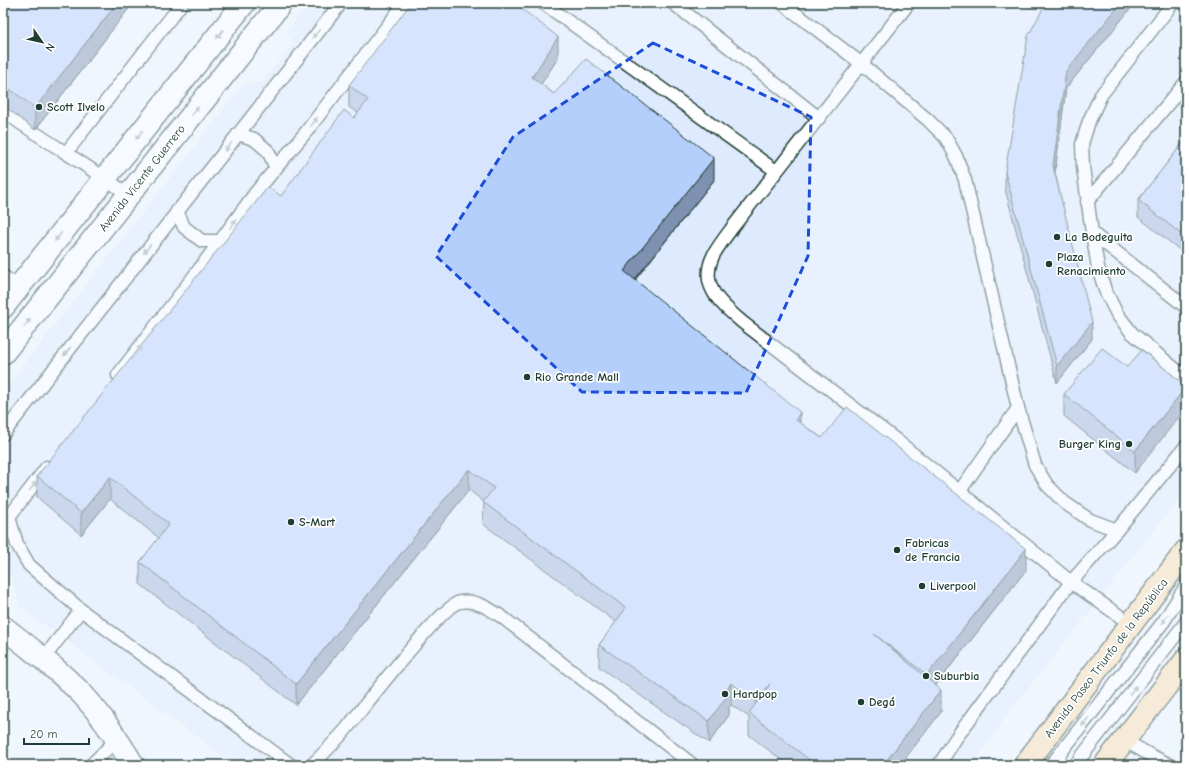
<svg xmlns="http://www.w3.org/2000/svg" width="1189" height="768" font-family="'Comic Neue',sans-serif">
<rect width="100%" height="100%" fill="#f0f5fe"/>
<filter id="ink" filterUnits="userSpaceOnUse"><feTurbulence type="fractalNoise" baseFrequency=".025" numOctaves="2"/><feDisplacementMap in="SourceGraphic" scale="8" xChannelSelector="R" yChannelSelector="G"/><feConvolveMatrix kernelMatrix="1 2 1 2 8 2 1 2 1" color-interpolation-filters="sRGB"/></filter>
<g filter="url(#ink)">
<polygon fill="#deeafd" points="309,3 1186,3 1186,490 1006,716 974,765 236,765 20,607 3,548 3,392 243,85 262,83 293,43 287,32"/>
<g fill="none" stroke-linecap="round" stroke-linejoin="round">
<defs>
<g id="service">
<polyline points="543,3 776,171"/>
<polyline points="673,3 819,118"/>
<polyline points="782,3 862,64 928,120 946,138 956,156 965,180 1018,408 959,492"/>
<path d="M909,3L732,228C726,236 719,245 714,254C698,285 720,303 742,322L896,440L1071,582L1131,624"/>
<polyline points="1173,3 1101,95 1089,121 1082,144 1083,167 1092,233 1098,267 1105,290 1117,314 1132,333 1186,378"/>
<path d="M3,111C44,140 88,166 129,195"/>
<polyline points="238,134 254,139 268,151 276,168"/>
<polyline points="66,153 182,3"/>
<polyline points="1087,202 1186,82"/>
<polyline points="177,211 184,227 202,241 220,241"/>
<polyline points="1092,233 1186,307"/>
<polyline points="3,276 18,287"/>
<polyline points="118,375 198,271 256,192 306,132 405,3"/>
<polyline points="1018,408 1035,465 1047,485 1065,503 1090,520 1117,530"/>
<polyline points="3,434 341,3"/>
<polyline points="3,510 9,517 17,544 29,565 81,610 291,765"/>
<polyline points="9,517 47,467"/>
<polyline points="43,659 81,610"/>
<polyline points="1124,740 1150,755 1170,765"/>
<polyline points="91,765 117,739"/>
<path d="M312,765C324,753 336,741 347,728C363,708 443,604 460,602C475,599 490,609 502,617L693,765"/>
<polyline points="939,765 956,738 1071,582 1117,530 1186,446"/>
<polyline points="1051,765 1164,621 1186,586"/>
<polyline points="1075,765 1186,622"/>
</g>
<path id="minor" d="M3,627C30,648 57,669 81,693C101,714 118,740 133,765"/>
<g id="tertiary">
<polyline points="3,307 244,3"/>
<polyline points="3,353 281,3"/>
</g>
<g id="primary">
<polyline points="1025,765 1186,551"/>
<polyline points="1105,765 1186,660"/>
</g>
</defs>
<use href="#service" stroke="#1f3d34" stroke-width="15"/>
<use href="#minor" stroke="#1f3d34" stroke-width="25"/>
<use href="#tertiary" stroke="#1f3d34" stroke-width="25"/>
<use href="#primary" stroke="#1f3d34" stroke-width="25"/>
<use href="#service" stroke="#fff" stroke-width="12"/>
<use href="#minor" stroke="#fff" stroke-width="22"/>
<use href="#tertiary" stroke="#fff" stroke-width="22"/>
<use href="#primary" stroke="#faddab" stroke-width="22"/>
</g>
<g fill="#9cb2d9" stroke="#1f3d34">
<polygon points="12,3 133,3 35,130 3,105 3,14"/>
<polygon points="1046,3 1135,3 1066,88 1055,172 1092,339 1057,383 1005,189 1005,172"/>
<polygon points="558,58 541,84 554,94 714,180 635,280 800,423 822,438 1026,570 936,685 941,712 900,765 788,765 749,735 749,717 731,705 729,707 729,715 709,743 599,667 599,645 616,622 483,524 484,502 469,490 296,705 140,584 140,562 159,538 110,499 81,535 37,497 37,476 281,196 358,113 349,107 349,85"/>
<polygon points="1186,139 1186,255 1138,217 1138,200"/>
<polygon points="1127,367 1186,386 1135,473 1064,416 1064,394"/>
</g>
<g fill="#7f91b0" stroke="#1f3d34">
<polygon points="117,3 133,3 35,130 35,108"/>
<polygon points="1121,3 1135,3 1066,88 1053,183 1053,166 1066,71"/>
<polygon points="558,37 558,58 532,98 532,77"/>
<polygon points="714,158 714,180 624,293 624,271"/>
<polygon points="1092,322 1092,339 1057,383 1057,366"/>
<polygon points="1186,387 1186,408 1135,473 1135,451"/>
<polygon points="800,412 800,433 796,420"/>
<polygon points="469,469 469,490 296,705 296,684"/>
<polygon points="110,477 110,499 81,535 81,513"/>
<polygon points="1026,549 1026,570 927,696 927,675"/>
<polygon points="731,683 731,705 729,707 729,715 709,743 709,721 726,691"/>
<polygon points="770,684 756,718 756,701"/>
<polygon points="941,690 941,712 900,765 883,765"/>
</g>
<g fill="#b5cffc" stroke="#1f3d34">
<polygon points="12,3 117,3 35,108 3,84 3,14"/>
<polygon points="411,3 514,3 558,37 532,77 554,94 586,59 714,158 624,271 800,412 796,420 822,438 847,407 1026,549 927,675 874,634 941,690 883,765 816,765 749,713 770,684 756,701 731,683 726,691 729,693 709,721 599,645 626,608 483,502 494,488 469,469 296,684 140,562 169,524 110,477 81,513 37,476 268,187 281,196 344,110 354,118 368,100 349,85"/>
<polygon points="1046,3 1121,3 1066,71 1053,166 1092,322 1057,366 1005,172 1028,36"/>
<polygon points="1186,139 1186,238 1138,200"/>
<polygon points="1102,348 1127,367 1142,350 1186,386 1186,387 1135,451 1064,394"/>
</g>
<defs><path id="oneway-solid" d="M-6-.8H1V-3.2L6.5 0L1 3.2V.8H-6Z"/></defs>
<g fill="#8f9e9a">
<use href="#oneway-solid" transform="translate(220 34) rotate(128)"/>
<use href="#oneway-solid" transform="translate(316 34) rotate(128)"/>
<use href="#oneway-solid" transform="translate(195 111) rotate(-52)"/>
<use href="#oneway-solid" transform="translate(314 122) rotate(-53)"/>
<use href="#oneway-solid" transform="translate(139 135) rotate(128)"/>
<use href="#oneway-solid" transform="translate(228 147) rotate(128)"/>
<use href="#oneway-solid" transform="translate(233 224) rotate(-54)"/>
<use href="#oneway-solid" transform="translate(58 237) rotate(128)"/>
<use href="#oneway-solid" transform="translate(147 249) rotate(128)"/>
<use href="#oneway-solid" transform="translate(27 323) rotate(-52)"/>
<use href="#oneway-solid" transform="translate(138 350) rotate(-52)"/>
<use href="#oneway-solid" transform="translate(67 352) rotate(128)"/>
<use href="#oneway-solid" transform="translate(33 486) rotate(-52)"/>
<use href="#oneway-solid" transform="translate(1165 619) rotate(124)"/>
<use href="#oneway-solid" transform="translate(1133 690) rotate(-52)"/>
<use href="#oneway-solid" transform="translate(1085 722) rotate(128)"/>
</g>
</g>
<path d="M0 0H1189V768H0ZM653,43L811,117L808,256L746,393L582,392L436,256L513,137Z" fill="#f0f5fe" fill-opacity=".55" fill-rule="evenodd"/>
<path fill="none" stroke="#1d4ed8" stroke-width="3" stroke-dasharray="8 5" stroke-linejoin="round" d="M653,43L811,117L808,256L746,393L582,392L436,256L513,137Z"/>
<g fill="#1f3d34" stroke="#fff" stroke-width="1.5">
<circle cx="39" cy="107" r="4"/>
<circle cx="1057" cy="237" r="4"/>
<circle cx="1049" cy="264" r="4"/>
<circle cx="527" cy="377" r="4"/>
<circle cx="1129" cy="444" r="4"/>
<circle cx="291" cy="522" r="4"/>
<circle cx="897" cy="550" r="4"/>
<circle cx="922" cy="586" r="4"/>
<circle cx="926" cy="676" r="4"/>
<circle cx="725" cy="694" r="4"/>
<circle cx="861" cy="702" r="4"/>
</g>
<g text-anchor="middle" stroke-width="3.5" stroke-linejoin="round" paint-order="stroke">
<g font-size="12" font-weight="bold" fill="#1f3d34" stroke="#fff" text-anchor="start">
<text x="47" y="111">Scott Ilvelo</text>
<text x="1065" y="241">La Bodeguita</text>
<text x="1057" y="261">Plaza<tspan x="1057" dy="14">Renacimiento</tspan></text>
<text x="535" y="381">Rio Grande Mall</text>
<text x="1121" y="448" text-anchor="end">Burger King</text>
<text x="299" y="526">S-Mart</text>
<text x="905" y="547">Fabricas<tspan x="905" dy="14">de Francia</tspan></text>
<text x="930" y="590">Liverpool</text>
<text x="934" y="680">Suburbia</text>
<text x="733" y="698">Hardpop</text>
<text x="869" y="706">Degá</text>
</g>
<g font-size="12" fill="#1f3d34" stroke="#fff">
<text transform="translate(142 178) rotate(-52)" y="4">Avenida Vicente Guerrero</text>
<text transform="translate(1106 658) rotate(-53)" y="4">Avenida Paseo Triunfo de la República</text>
</g>
</g>
<rect width="1189" height="768" fill="none" stroke="#fff" stroke-width="16"/>
<rect x="8" y="8" width="1173" height="752" fill="none" stroke="#1f3d34" stroke-width="1.5" filter="url(#ink)"/>
<g transform="translate(42 42) rotate(124)" stroke="#ffffff" stroke-width="3" paint-order="stroke">
<path d="M0-3L7 15L0 10L-7 15Z" fill="#1f3d34"/>
<text y="-6" font-size="11" font-weight="bold" text-anchor="middle" fill="#1f3d34">N</text>
</g>
<path d="M24 738v6h65v-6" fill="none" stroke="#1f3d34" stroke-width="2"/>
<text x="30" y="738" font-size="12" fill="#1f3d34" stroke="#ffffff" stroke-width="3" paint-order="stroke">20 m</text>
</svg>
